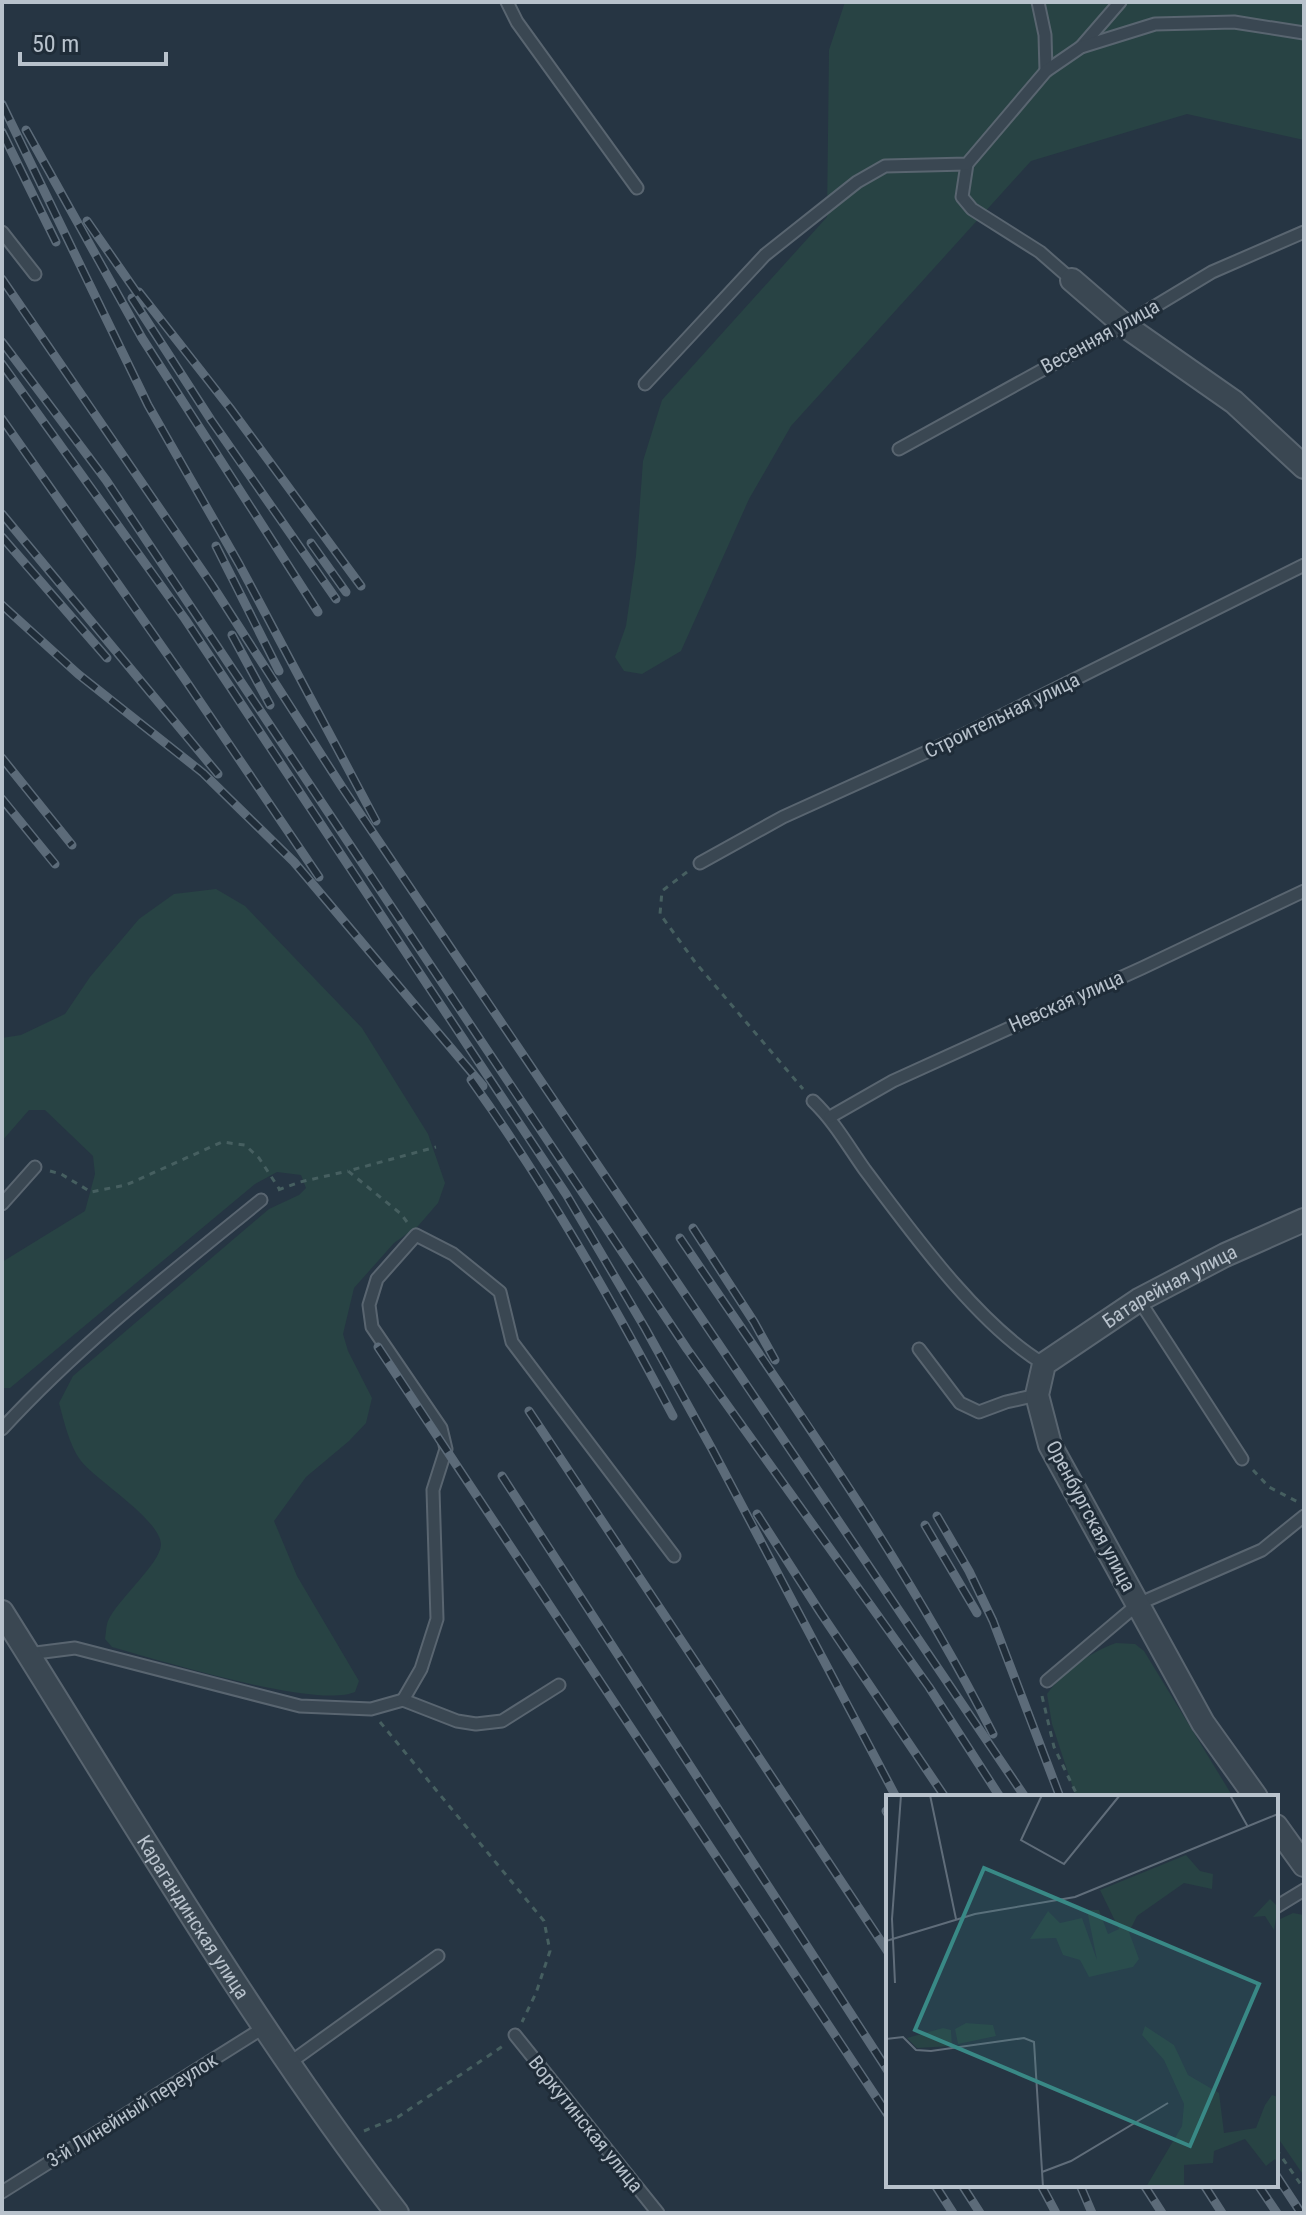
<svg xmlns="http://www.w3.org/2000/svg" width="1306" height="2215" font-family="'Roboto Condensed',sans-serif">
<rect width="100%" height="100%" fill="#263543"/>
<g fill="#284344">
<polygon points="845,2 1304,2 1304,140 1187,114 1031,161 791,426 749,499 681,651 642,674 624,671 615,657 626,626 636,556 643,461 662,400 827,217 829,50"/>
<path d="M216,889L245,906L362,1028L428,1134L445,1183L438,1203L418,1226L394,1243L354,1288L343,1334L348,1351L372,1398L366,1423L349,1441L306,1477L274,1521L297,1576L359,1681L355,1692C316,1709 159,1660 112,1647L105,1639C106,1634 106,1626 108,1621C117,1600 160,1564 161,1545C161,1520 97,1481 81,1461C69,1445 64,1421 59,1403L73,1376L269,1209L299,1195L306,1188L301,1175L277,1172L255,1184L10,1388H2V1262L85,1211L95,1174L93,1156L45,1110H29L2,1141V1038L21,1035L65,1014L90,977L139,919L174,894Z"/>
<path d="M1116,1643L1135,1644L1144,1651L1233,1797H1076L1052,1724L1047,1694C1062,1673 1091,1651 1116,1643Z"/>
<polygon points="1293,1913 1304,1915 1304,2176 1276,2135 1276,1921"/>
</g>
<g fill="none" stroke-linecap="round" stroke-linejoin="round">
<defs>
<g id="lane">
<polyline points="507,2 517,22 637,188"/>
<polyline points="1038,2 1045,35 1046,71"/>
<polyline points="1081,47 1120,2"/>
<polyline points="967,164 962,197 972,209 1040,252 1072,280"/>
<polyline points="2,232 35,274"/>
<polyline points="645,384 765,255 857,182 885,166 967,164 1046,71 1081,47 1155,24 1234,22 1304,33"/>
<polyline points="899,449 1124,325 1212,272 1304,232"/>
<polyline points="700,863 783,817 953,740 1304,565"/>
<path d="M813,1101C834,1121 848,1146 865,1170C911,1231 978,1325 1044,1364"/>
<polyline points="830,1117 893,1081 1142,968 1304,891"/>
<polyline points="2,1204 35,1167"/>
<polyline points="1139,1300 1242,1459"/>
<polyline points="919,1349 960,1403 979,1412 1006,1402 1037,1395"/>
<path d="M2,1429C80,1344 171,1273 261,1200"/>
<polyline points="28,1654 75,1648 300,1706 371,1709 403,1700 457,1721 476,1724 502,1721 559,1685"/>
<polyline points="1047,1681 1138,1604 1262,1550 1304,1516"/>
<polyline points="403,1700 421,1669 437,1619 433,1490 446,1449 441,1428 372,1327 369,1305 377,1279 416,1235 453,1254 500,1292 512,1342 674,1556"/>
<polyline points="1276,1907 1304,1890"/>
<polyline points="515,2035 658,2213"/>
<polyline points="288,2064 438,1956"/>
<polyline points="2,2192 263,2028"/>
</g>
<g id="street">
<polyline points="1072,280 1124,325 1234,402 1304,467"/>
<path id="s1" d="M2,1612C130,1815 251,2023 397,2213"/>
<path id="s2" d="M1256,1797L1203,1723L1050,1445L1037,1395L1044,1364L1139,1300L1225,1255L1304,1220"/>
<polyline points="1276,1826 1304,1865"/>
</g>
</defs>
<use href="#lane" stroke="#596570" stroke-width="15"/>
<use href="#street" stroke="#596570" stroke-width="26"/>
<g stroke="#465f60" stroke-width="3" stroke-dasharray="6 6" stroke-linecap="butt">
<polyline points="687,872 662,891 660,914 695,962 803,1089"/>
<polyline points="50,1171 61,1174 91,1192 126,1185 222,1142 245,1145 259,1158 280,1190"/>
<polyline points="278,1190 300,1182 348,1171"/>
<polyline points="407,1222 401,1214 348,1171 436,1147"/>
<polyline points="1253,1470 1269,1487 1298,1502"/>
<polyline points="1042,1696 1054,1747 1078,1797"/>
<polyline points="380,1722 544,1921 550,1951 536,1993 522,2022"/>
<polyline points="364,2131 398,2117 503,2046"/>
<polyline points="1276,2149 1304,2189"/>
</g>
<use href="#lane" stroke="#3a4752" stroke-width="11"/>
<use href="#street" stroke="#3a4752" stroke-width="22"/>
<defs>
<g id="rail">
<polyline points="2,104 148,405 239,564 376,821"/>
<polyline points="26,130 142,338 318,612"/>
<polyline points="2,132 56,242"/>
<polyline points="87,221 144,303"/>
<polyline points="2,279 212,585 342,787 1025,1797"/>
<polyline points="139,292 230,408 361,586"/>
<polyline points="132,298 211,420 336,599"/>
<polyline points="2,342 106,480 687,1349 929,1687 1000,1797"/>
<polyline points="2,364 185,619 566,1194 645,1328 712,1449 896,1797"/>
<polyline points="2,419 184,678 319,877"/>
<polyline points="2,514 218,774"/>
<polyline points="2,537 107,658"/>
<polyline points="311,543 346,592"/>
<polyline points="216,546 279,671"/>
<polyline points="2,605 78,674 203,773 294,862 483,1086"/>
<polyline points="232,635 270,705"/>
<polyline points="2,758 72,845"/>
<polyline points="2,799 55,864"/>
<path d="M471,1080C547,1186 612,1301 673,1416"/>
<polyline points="693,1228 754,1322 775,1360"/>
<path d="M680,1238C790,1400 904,1559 993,1734"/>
<polyline points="378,1347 888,2115"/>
<polyline points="529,1411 888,1952"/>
<polyline points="502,1476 888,2071"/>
<polyline points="757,1514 820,1612 945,1797"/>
<polyline points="937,1516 969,1571 993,1621 1060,1797"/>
<polyline points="925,1525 977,1613"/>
<polyline points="886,1811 888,1814"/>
<polyline points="1276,2175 1301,2213"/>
<polyline points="935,2185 953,2213"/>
<polyline points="962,2185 980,2213"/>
<polyline points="1041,2185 1056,2213"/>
<polyline points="1080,2185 1092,2213"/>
<polyline points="1144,2185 1162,2213"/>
<polyline points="1204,2185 1222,2213"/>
<polyline points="1258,2185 1277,2213"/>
</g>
</defs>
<use href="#rail" stroke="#5c6b79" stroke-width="9"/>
<use href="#rail" stroke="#1f2c38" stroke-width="6" stroke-dasharray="18" stroke-linecap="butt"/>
</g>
<g text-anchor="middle" stroke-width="6" stroke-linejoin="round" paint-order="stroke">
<g font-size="20" fill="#b8c2cc" stroke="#1f2c38">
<text transform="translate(1100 336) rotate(-29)" y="7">Весенняя улица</text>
<text transform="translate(1002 715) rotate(-26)" y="7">Строительная улица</text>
<text transform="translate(1066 1001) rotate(-24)" y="7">Невская улица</text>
<text dy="7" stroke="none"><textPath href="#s2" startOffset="640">Батарейная улица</textPath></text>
<text transform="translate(1091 1516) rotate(62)" y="7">Оренбургская улица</text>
<text dy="7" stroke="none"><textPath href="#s1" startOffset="360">Карагандинская улица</textPath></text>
<text transform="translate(132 2110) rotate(-32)" y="7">3-й Линейный переулок</text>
<text transform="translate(586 2124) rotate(51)" y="7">Воркутинская улица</text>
</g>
</g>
<g transform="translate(886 1795)">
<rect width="392" height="392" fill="#263543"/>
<path d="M300,60L314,76L327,79L326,94L298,88L251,121L243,137L253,164L247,172L203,182L194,165L177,160L170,143L144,144L162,116L174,128L196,123L211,165L201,115H213L222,139L233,134L214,95ZM384,104L392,112L388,135L379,121L367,122ZM80,228L107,230L110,241L72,249L69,234ZM259,231L288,250L302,280L333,298L338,338L370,333L379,310L386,300L392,302V370L389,364L380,371L359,344L328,356L327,368L298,370V392H260L296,331L298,309L278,265L256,240ZM57,233L65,235L66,251L31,253L21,243Z" fill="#284344"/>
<path fill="none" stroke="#606d7a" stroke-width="2" d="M44,0L70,124M156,0L135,45L178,69L234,0M344,0L362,32M0,146L89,119L189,102L392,19M9,188L6,124L15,0M0,244L17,242L30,255L45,256L138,243L148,247L157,392M156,377L185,366L282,308"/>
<path fill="#398986" fill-opacity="0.15" stroke="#398986" stroke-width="4" d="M98,73L373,189L304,351L29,235Z"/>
<rect width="392" height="392" fill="none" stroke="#b8c2cc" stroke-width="4"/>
</g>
<rect width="1306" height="2215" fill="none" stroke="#b8c2cc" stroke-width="8"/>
<path d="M20 52v12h146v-12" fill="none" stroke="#b8c2cc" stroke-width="4"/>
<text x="32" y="52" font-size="24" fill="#b8c2cc" stroke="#1f2c38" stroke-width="6" paint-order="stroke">50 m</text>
</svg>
